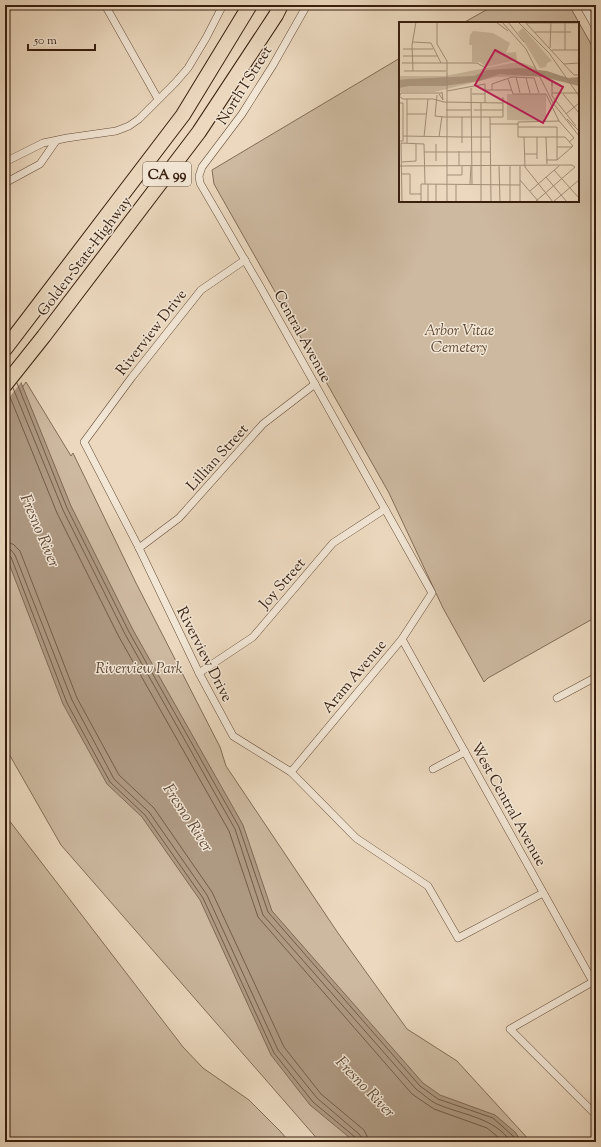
<svg xmlns="http://www.w3.org/2000/svg" width="601" height="1147" font-family="'Sorts Mill Goudy',serif">
<rect width="100%" height="100%" fill="#ebd8be"/>
<filter id="stains"><feTurbulence type="fractalNoise" baseFrequency=".005" numOctaves="4"/><feColorMatrix values="0 0 0 0 .2 0 0 0 0 .09 0 0 0 0 .02 0 0 0 .5 -.17"/></filter>
<radialGradient id="worn" r=".72"><stop offset=".6" stop-color="#630" stop-opacity="0"/><stop offset="1" stop-color="#630" stop-opacity=".3"/></radialGradient>
<g fill="#cdb9a0" stroke="#826c57">
<polygon points="495,5 569,5 596,53 596,617 488,678 484,682 443,608 389,493 214,184 212,170 400,58 400,201 578,201 578,23 463,23"/>
<polygon points="26,382 71,456 73,453 136,583 220,747 226,766 338,933 407,1029 457,1061 531,1142 320,1142 61,845 5,747 5,412"/>
<polygon points="5,815 183,1047 203,1068 249,1100 280,1131 287,1139 288,1142 5,1142"/>
</g>
<polygon fill="#ae9982" stroke="#7f6854" points="5,343 71,506 133,630 243,825 272,911 423,1083 440,1095 495,1115 515,1132 522,1142 355,1142 310,1105 271,1055 200,900 142,817 107,784 63,704 5,553"/>
<polygon fill="#ebd8be" points="5,341 7,343 22,381 5,403"/>
<g fill="none" stroke-linecap="round" stroke-linejoin="round">
<g stroke="#735c48" stroke-width="1">
<polyline points="17,383 67,508 129,632 239,827 268,912 420,1086 438,1099 493,1118 512,1135 517,1142"/>
<path d="M13,388L63,510L125,634L235,829L263,915L416,1089C423,1094 430,1101 437,1104C462,1115 494,1117 511,1142"/>
<polyline points="8,392 57,513 119,637 229,831 258,917 412,1094 434,1109 487,1128 504,1142"/>
<polyline points="5,543 13,544 20,551 77,698 119,775 154,808 212,892 284,1047 321,1094 364,1130 367,1136 368,1142"/>
<polyline points="5,549 11,550 15,555 72,700 114,779 149,812 207,895 278,1050 317,1098 359,1134 362,1138 362,1142"/>
<polyline points="5,554 8,554 11,557 67,703 110,782 145,815 203,898 274,1053 313,1102 355,1137 357,1142"/>
</g>
<defs>
<g id="minor">
<polyline points="105,5 158,99"/>
<polyline points="583,5 596,28"/>
<polyline points="5,162 43,143 67,138 116,131 129,126 139,119 175,83 188,68 206,38 223,5"/>
<polyline points="5,183 40,164 56,141"/>
<polyline points="245,260 201,290 132,377 84,442 139,548 199,673 233,736 291,772 356,838 428,886 458,938 543,893"/>
<polyline points="139,548 179,518 263,424 315,384"/>
<polyline points="402,639 593,982"/>
<polyline points="199,673 253,637 333,543 385,509"/>
<polyline points="557,698 596,677"/>
<polyline points="433,769 465,752"/>
<polyline points="291,772 402,639 432,593 261,288 200,183 199,176 202,167 242,114 273,65 307,5"/>
<polyline points="596,980 510,1029 596,1115"/>
</g>
<g id="motorway">
<polyline points="5,349 183,115 250,5"/>
<polyline points="5,385 44,336 199,132 276,15 281,5"/>
</g>
</defs>
<use href="#minor" stroke="#654d3a" stroke-width="8"/>
<use href="#motorway" stroke="#381f0e" stroke-width="16"/>
<use href="#minor" stroke="#f2e6d5" stroke-width="7"/>
<use href="#motorway" stroke="#ebd8be" stroke-width="14"/>
</g>
<g text-anchor="middle" stroke-width="3" stroke-linejoin="round" paint-order="stroke">
<rect fill="#f2e6d5" stroke="#705b4a" stroke-width="1" x="143" y="162" width="48" height="24" rx="3"/>
<g font-size="14" font-weight="bold" fill="#381f0e">
<text x="167" y="179">CA 99</text>
</g>
<g font-size="15" fill="#381f0e" stroke="#f2e6d5">
<text transform="translate(244 85) rotate(-58)" y="5">North I Street</text>
<text transform="translate(84 256) rotate(-53)" y="5">Golden State Highway</text>
<text transform="translate(151 332) rotate(-52)" y="5">Riverview Drive</text>
<text transform="translate(303 336) rotate(61)" y="5">Central Avenue</text>
<text transform="translate(217 457) rotate(-48)" y="5">Lillian Street</text>
<text transform="translate(282 583) rotate(-49)" y="5">Joy Street</text>
<text transform="translate(205 654) rotate(63)" y="5">Riverview Drive</text>
<text transform="translate(354 676) rotate(-50)" y="5">Aram Avenue</text>
<text transform="translate(509 804) rotate(61)" y="5">West Central Avenue</text>
</g>
<g font-size="15" font-style="italic" fill="#5d4632" stroke="#f2e6d5">
<text x="459" y="335">Arbor Vitae<tspan x="459" dy="17">Cemetery</tspan></text>
<text x="139" y="673">Riverview Park</text>
</g>
<g font-size="16" font-style="italic" fill="#614a37" stroke="#f2e6d5">
<text transform="translate(41 530) rotate(67)" y="6">Fresno River</text>
<text transform="translate(189 817) rotate(57)" y="6">Fresno River</text>
<text transform="translate(366 1086) rotate(46)" y="6">Fresno River</text>
</g>
</g>
<g transform="translate(399 22)">
<rect width="180" height="180" fill="#ebd8be"/>
<path d="M124,6L153,39L148,41L147,45L141,46L119,10ZM74,9L94,11L111,21L107,31L117,30L118,38L87,45L81,40H73V23H70L71,13ZM112,41H124L136,45L140,54L97,55L35,70H0V54H46ZM108,72H147V99L108,98Z" fill="#cdb9a0"/>
<path d="M120,46L148,49L169,56L180,55V64L144,55L101,52L80,59L45,64H10L0,66V58L9,57L75,54L88,48Z" fill="#ae9982"/>
<path fill="none" stroke="#a38e78" stroke-width="1" d="M38,0V22L48,39V180M97,0L109,9M103,0L127,27L154,81L180,114M109,0L125,20M119,0L150,31L180,74M126,0L175,53H180V38M127,1H180M166,1V28M136,10H172M14,20L32,21L42,41M151,26L152,0M4,27H34M153,28H180M4,34H39M3,41H78L85,45M165,42L180,41M5,49H47M14,49L13,23L17,0M117,55L121,71M127,56L131,71M109,57L114,72H147L160,99L175,116L170,120M153,64V58V74L177,104M72,66L73,162M86,68H113M93,68V62L113,55L135,56L140,71M48,69L86,62V80M153,71H180M40,72L44,78L43,70M73,72H86M164,72L180,91M38,73L36,94L45,95H104V75M0,74L4,77H34L45,80L104,81M0,75L2,71H43M8,77V121M0,81H4V119H0M82,81V180M47,88H72M75,88H104M8,92H27M167,92L180,81M63,95V121M91,95L92,180M168,97L180,109M160,99L119,100V115H166L174,124M91,102H119M119,105H158V138M4,114L63,115M25,115L29,77M40,115L43,94M63,115H91M125,115L126,145L154,180M138,115V137M147,115L148,142M37,122V139M158,125H173M60,129V144M25,130H91M125,132H138M147,138H158L174,124M3,140L17,139V122M0,144L173,143L176,145M100,144L101,180M111,144V180M121,144V180M155,148L180,176M3,152H11V172H22M48,153H63V144M147,155L168,180M121,158L140,180M29,162V180M37,162V180M71,162L72,144M131,169L160,144M3,180L2,121L25,122L26,162M10,180H25M22,180V162L121,163M57,180V162M136,180L176,145M154,180L180,158"/>
<path fill="#c2185b" fill-opacity="0.15" stroke="#c2185b" stroke-width="2" d="M96,28L164,65L144,101L76,63Z"/>
<rect width="180" height="180" fill="none" stroke="#381f0e" stroke-width="2"/>
</g>
<rect width="601" height="1147" fill="none" stroke="#ebd8be" stroke-width="20"/>
<rect x="6" y="6" width="589" height="1135" fill="none" stroke="#381f0e" stroke-width="2"/>
<rect x="10" y="10" width="581" height="1127" fill="none" stroke="#381f0e"/>
<path d="M28 44v6h67v-6" fill="none" stroke="#381f0e" stroke-width="2"/>
<text x="34" y="44" font-size="12" fill="#381f0e" stroke="#f2e6d5" stroke-width="3" paint-order="stroke">50 m</text>
<rect width="100%" height="100%" filter="url(#stains)"/>
<rect width="100%" height="100%" fill="url(#worn)"/>
</svg>
